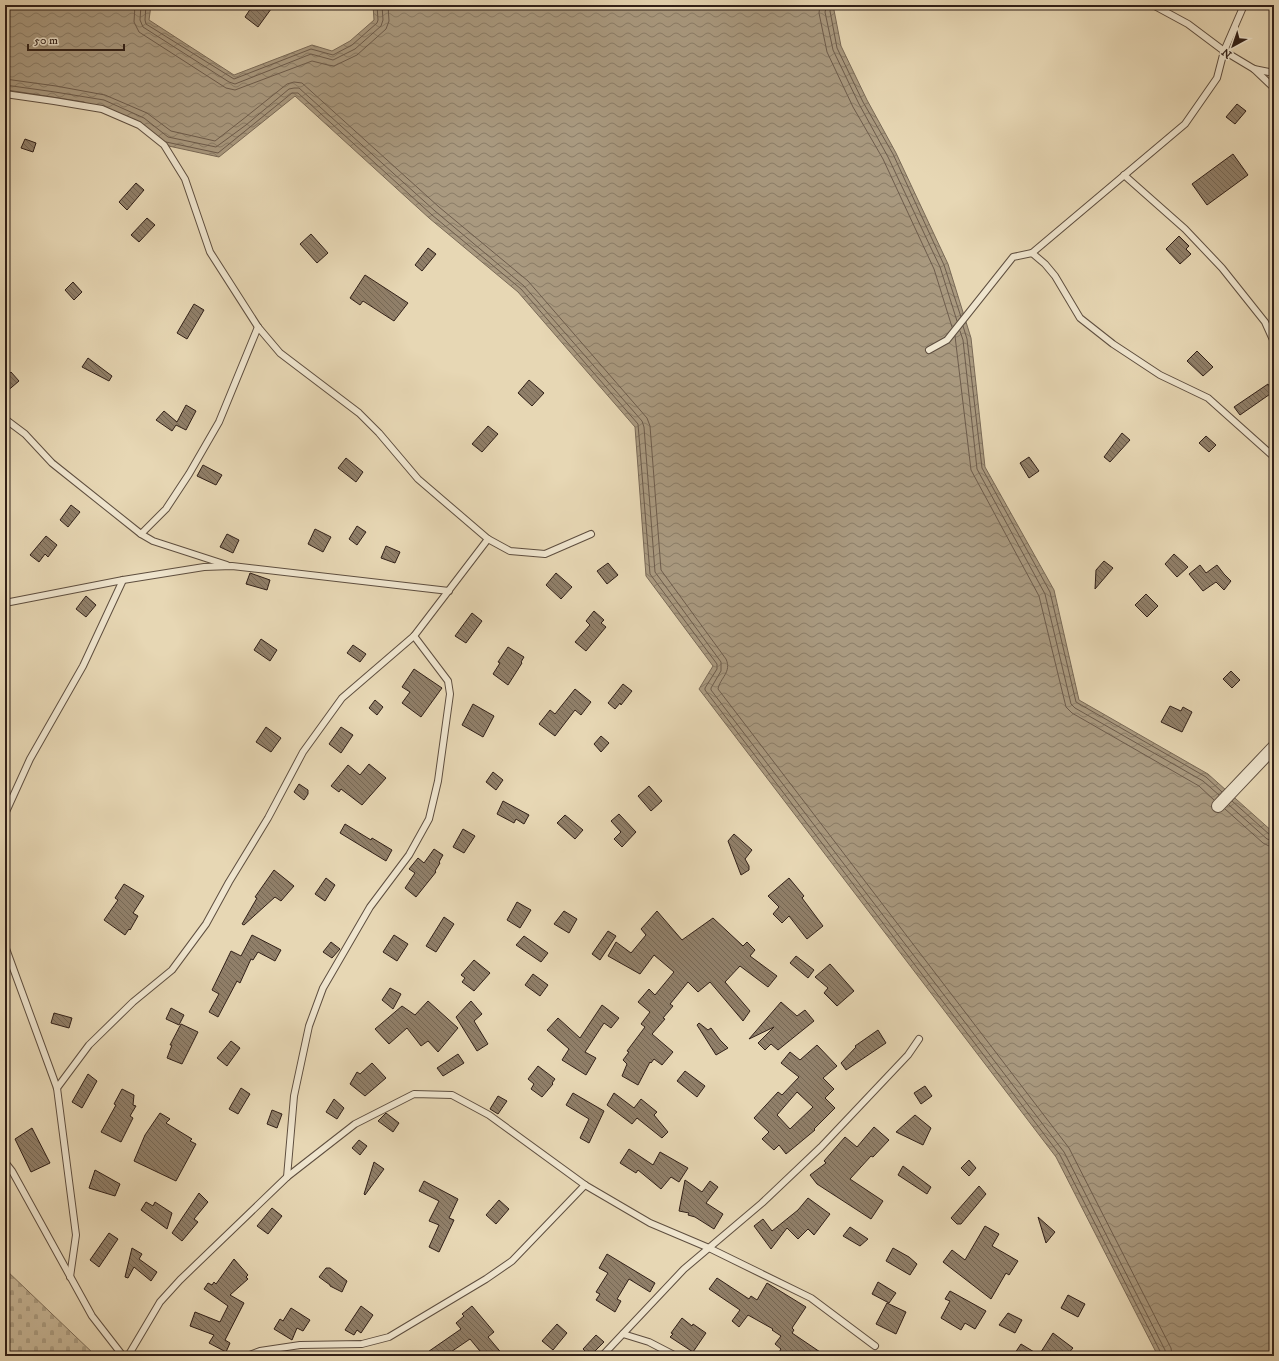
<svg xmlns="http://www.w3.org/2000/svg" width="1279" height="1361" font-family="'IM FELL DW Pica',serif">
<defs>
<pattern id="cemetery-stones" width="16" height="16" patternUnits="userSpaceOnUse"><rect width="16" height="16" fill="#c8b899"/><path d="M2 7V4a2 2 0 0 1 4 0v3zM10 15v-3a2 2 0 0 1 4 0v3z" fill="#ac9e83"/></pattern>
<pattern id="water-waves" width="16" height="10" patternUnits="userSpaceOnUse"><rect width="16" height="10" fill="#a9997f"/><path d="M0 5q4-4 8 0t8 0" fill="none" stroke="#8a7c67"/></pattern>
<pattern id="building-back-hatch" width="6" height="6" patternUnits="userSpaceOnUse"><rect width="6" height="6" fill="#907f69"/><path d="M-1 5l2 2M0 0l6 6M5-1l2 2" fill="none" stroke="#766855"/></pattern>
</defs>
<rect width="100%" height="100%" fill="#e7d7b4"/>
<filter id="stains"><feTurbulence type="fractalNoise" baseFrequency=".005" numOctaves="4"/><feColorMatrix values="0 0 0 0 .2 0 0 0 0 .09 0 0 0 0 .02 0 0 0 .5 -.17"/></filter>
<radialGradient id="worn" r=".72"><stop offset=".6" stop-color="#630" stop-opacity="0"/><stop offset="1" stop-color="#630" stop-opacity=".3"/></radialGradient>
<polygon fill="url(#cemetery-stones)" stroke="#7c6c58" points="5,1269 96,1356 5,1356"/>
<polygon fill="url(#water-waves)" stroke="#796956" points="5,5 151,5 149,20 234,75 312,45 332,51 350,41 374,20 373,5 837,5 834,10 841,46 867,100 896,153 948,264 971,338 985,467 1054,590 1079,700 1208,774 1274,833 1274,1356 1158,1356 1056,1157 699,689 713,666 646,576 635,427 518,292 429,218 295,96 219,157 164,145 139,125 102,109 5,94"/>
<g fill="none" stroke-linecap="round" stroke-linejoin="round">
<g stroke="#6d5c4c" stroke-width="1">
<polyline points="135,5 134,22 139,32 226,88 235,90 312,61 328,65 334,66 357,55 386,29 389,21 388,5"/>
<polyline points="141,5 140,20 143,27 229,82 235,84 311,54 333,60 355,49 381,26 383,20 382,5"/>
<polyline points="146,5 145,20 146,24 234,79 311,49 333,55 352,45 377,23 378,20 377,5"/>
<polyline points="820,5 819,13 827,52 853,107 883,159 934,269 952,327"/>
<polyline points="827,5 825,12 833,50 859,104 888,157 940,267 957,321"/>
<polyline points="832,5 830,11 837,48 863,102 893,154 944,265 961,317"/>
<path d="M5,79L56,86L105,95L147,113L171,131L215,141L242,120L287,84L294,82L302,83L439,207L528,281L647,418L650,426L661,570L726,659C732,672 720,678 718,689L1069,1148L1171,1348L1172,1356"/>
<polyline points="5,85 55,92 104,100 144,118 168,137 216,147 246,125 289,89 294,88 299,88 435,211 524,286 642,421 644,427 655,572 721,662 721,671 711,688 711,690 1064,1152 1165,1350 1166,1356"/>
<polyline points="7,90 84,102"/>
<polyline points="166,142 218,153 292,93 298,93 432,215 521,289 638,424 650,574 717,664 717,669 705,688 705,690 1060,1155 1161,1353 1161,1356"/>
<polyline points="963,326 967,339 982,468 1050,592 1076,702 1206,777 1222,792"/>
<polyline points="960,331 963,340 977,469 1045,594 1071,704 1075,708 1203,781 1219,795"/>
<polyline points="955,336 971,470 1039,596 1066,707 1072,713 1199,786 1214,800"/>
<polyline points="1232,801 1270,835 1274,836"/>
<polyline points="1229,805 1267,839 1274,841"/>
<polyline points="1225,809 1263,843 1269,846 1274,847"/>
</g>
</g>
<g fill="url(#building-back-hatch)" stroke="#312018" fill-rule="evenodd">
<polygon points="253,5 274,5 258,27 245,17"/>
<polygon points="1237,104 1246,111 1235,124 1226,117"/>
<polygon points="25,139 36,143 33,152 21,148"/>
<polygon points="1233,154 1248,175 1207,205 1192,184"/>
<polygon points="136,183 144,190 127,210 119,202"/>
<polygon points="147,218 155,225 139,242 131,235"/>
<polygon points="311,234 328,253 317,263 300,244"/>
<polygon points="1179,236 1189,246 1186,249 1191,254 1180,264 1166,249"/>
<polygon points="428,248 436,254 422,271 415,265"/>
<polygon points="365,275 408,303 394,321 363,301 360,305 350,298"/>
<polygon points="73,282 82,292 74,300 65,290"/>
<polygon points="194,304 204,310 187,339 177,333"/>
<polygon points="1197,351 1213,367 1203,376 1187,361"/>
<polygon points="88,358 112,376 109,381 82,367"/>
<polygon points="11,372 19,381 5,393 5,377"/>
<polygon points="529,380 544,393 532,406 518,393"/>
<polygon points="1268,384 1273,392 1240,415 1234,407"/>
<polygon points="186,405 196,411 186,430 176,425 172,431 156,420 164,411 177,422"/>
<polygon points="488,426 498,434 482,452 472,444"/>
<polygon points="1122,433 1130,440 1110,462 1104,457"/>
<polygon points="1206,436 1216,445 1209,452 1199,443"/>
<polygon points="1029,457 1039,471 1029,478 1020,463"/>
<polygon points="346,458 363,472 356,482 338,468"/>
<polygon points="203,465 222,475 216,485 197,476"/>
<polygon points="71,505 80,512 68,527 60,520"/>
<polygon points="357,526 366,532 357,545 349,539"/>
<polygon points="315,529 331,537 323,552 308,544"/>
<polygon points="227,534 239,540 233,553 220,547"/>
<polygon points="46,536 57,545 48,557 45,554 39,562 30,555"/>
<polygon points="386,546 400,552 395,563 381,558"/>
<polygon points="1174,554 1188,567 1177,577 1165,564"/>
<polygon points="1104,561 1113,568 1095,589 1096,570"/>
<polygon points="608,563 618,575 607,584 597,571"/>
<polygon points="1200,565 1206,573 1217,565 1224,574 1231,581 1224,590 1216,582 1203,591 1189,574"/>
<polygon points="250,573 270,580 267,590 246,584"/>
<polygon points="556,573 572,587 561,599 546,585"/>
<polygon points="1146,594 1158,606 1147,617 1135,605"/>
<polygon points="86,596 96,605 86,617 76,609"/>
<polygon points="594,611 604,620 601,623 606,627 586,651 575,642 590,625 586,621"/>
<polygon points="472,613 482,621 466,643 455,636"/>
<polygon points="261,639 277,650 270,661 254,650"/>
<polygon points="353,645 366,654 360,662 347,653"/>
<polygon points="508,647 524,657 521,662 522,663 508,685 493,674 500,663 498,662"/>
<polygon points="414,669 442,688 421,717 402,703 410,692 402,687"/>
<polygon points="1231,671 1240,680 1232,688 1223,679"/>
<polygon points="623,684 632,691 621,705 620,703 615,709 608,703"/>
<polygon points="575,689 591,702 581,715 575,710 555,736 539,724 550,710 555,714"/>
<polygon points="375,700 383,707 377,715 369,708"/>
<polygon points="473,704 494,716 483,737 462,725"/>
<polygon points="1170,706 1181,711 1183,707 1192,712 1182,732 1161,722"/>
<polygon points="266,727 281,738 271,752 256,742"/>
<polygon points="341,727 353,735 341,753 329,744"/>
<polygon points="601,736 609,743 601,752 594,744"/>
<polygon points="369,764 386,778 362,805 341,789 339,792 331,786 348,765 360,775"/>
<polygon points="493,772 503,780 496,790 486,782"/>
<polygon points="299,784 308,790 308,794 304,800 294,792"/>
<polygon points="649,786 662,801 651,811 638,796"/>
<polygon points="503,801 529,815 524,824 516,819 514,823 497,814"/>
<polygon points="619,814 636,832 622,847 614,839 621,832 611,821"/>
<polygon points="565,815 583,830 575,839 557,823"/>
<polygon points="345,824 371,840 372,838 392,850 386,861 340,833"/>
<polygon points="463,829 475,836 464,853 453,847"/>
<polygon points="734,834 752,850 745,859 749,866 749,870 741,875 728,841"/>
<polygon points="434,849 443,855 439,862 440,863 435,871 436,872 416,897 405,888 415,873 409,869 418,858 424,863"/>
<polygon points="274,870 294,886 281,901 275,897 244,925 242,924 257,898 255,897"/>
<polygon points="326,878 335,885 325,901 315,894"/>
<polygon points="789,878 804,896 802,898 823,926 807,939 789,916 782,923 773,914 779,907 768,896"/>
<polygon points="124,884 144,896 133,913 138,916 130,930 129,929 125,935 104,920 118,900 115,898"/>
<polygon points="517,902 531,910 520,928 507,920"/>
<polygon points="564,911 577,919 569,933 554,924"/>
<polygon points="657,911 682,940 713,918 743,946 747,942 755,950 750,956 777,976 768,987 740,966 725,982 750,1011 743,1021 710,982 698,992 688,982 670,1004 673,1006 663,1018 665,1019 652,1034 673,1052 662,1065 654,1059 651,1063 650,1062 638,1085 622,1076 627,1064 623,1060 629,1052 627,1051 645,1027 641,1024 650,1012 638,1002 649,989 655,995 674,972 654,955 640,974 608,956 616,942 631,953 646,935 641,929"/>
<polygon points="444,917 454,924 436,952 426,946"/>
<polygon points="608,931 616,936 600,960 592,954"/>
<polygon points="252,935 281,950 275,961 258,952 253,960 251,959 240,983 237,981 218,1017 209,1012 219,994 212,990 231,951 241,956"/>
<polygon points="394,935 408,944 397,961 383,952"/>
<polygon points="524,936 548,953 541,962 516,945"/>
<polygon points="331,942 340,949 332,958 323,952"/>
<polygon points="796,956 814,970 808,978 790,963"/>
<polygon points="474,960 490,973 474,991 462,982 465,978 461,975"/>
<polygon points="830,964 854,991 837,1006 824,993 828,988 815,977"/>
<polygon points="533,974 548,985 540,996 525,985"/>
<polygon points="390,988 401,994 393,1009 382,1000"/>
<polygon points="428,1001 458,1028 438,1052 428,1041 421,1046 407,1028 389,1044 375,1029 402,1006 415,1015"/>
<polygon points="471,1001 482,1014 474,1021 488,1044 477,1051 456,1017"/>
<polygon points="781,1002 797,1016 805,1010 814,1021 778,1050 771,1044 765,1050 758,1043 774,1027 749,1039"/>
<polygon points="602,1005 619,1018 611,1028 604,1023 585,1052 596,1058 586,1075 562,1060 569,1049 547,1030 558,1018 580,1038"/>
<polygon points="171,1008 184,1015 179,1025 166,1019"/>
<polygon points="54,1013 72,1018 69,1028 51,1023"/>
<polygon points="699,1023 708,1030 711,1028 720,1040 728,1048 716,1055 697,1025"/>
<polygon points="181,1024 198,1032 182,1064 167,1058 172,1045 170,1045"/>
<polygon points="878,1030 886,1043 846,1070 841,1063 856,1047 855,1046"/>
<polygon points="231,1041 240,1048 227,1066 217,1058"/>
<path d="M817,1045L837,1066L823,1078L834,1089L825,1098L835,1108L814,1129L815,1130L786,1154L779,1145L774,1150L762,1139L769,1132L754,1118L778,1092L782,1095L799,1077L781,1063L790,1052L800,1060ZM797,1092L813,1107L790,1129L777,1115Z"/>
<polygon points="458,1054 464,1063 443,1076 437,1068"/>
<polygon points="372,1063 386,1078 365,1096 350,1084 357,1072 360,1074"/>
<polygon points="538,1066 555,1079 552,1083 553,1084 542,1097 531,1089 534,1084 528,1079"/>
<polygon points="685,1071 705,1086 697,1097 677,1081"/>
<polygon points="88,1074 97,1081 82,1108 72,1102"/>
<polygon points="925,1086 932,1096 921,1104 914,1093"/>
<polygon points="241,1088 250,1094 238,1114 229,1109"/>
<polygon points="122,1089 134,1095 133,1105 136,1106 130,1116 133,1118 121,1142 101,1132 116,1105 114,1104"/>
<polygon points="573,1093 604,1111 589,1143 580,1138 589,1119 566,1105"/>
<polygon points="614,1093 634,1108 641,1099 657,1112 654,1115 668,1132 662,1138 637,1118 632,1124 607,1105"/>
<polygon points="498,1096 507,1101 498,1114 490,1109"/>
<polygon points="334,1099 344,1108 337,1119 326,1112"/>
<polygon points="272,1110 282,1114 277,1128 267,1124"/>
<polygon points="160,1113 170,1119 166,1123 192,1139 190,1141 196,1144 176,1181 134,1161 145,1135"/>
<polygon points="386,1113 399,1123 393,1132 378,1121"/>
<polygon points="915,1115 931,1128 923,1145 896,1132"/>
<polygon points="874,1127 889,1140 873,1157 871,1156 850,1179 883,1201 871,1219 817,1184 810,1175 826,1163 824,1161 845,1137 857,1147"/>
<polygon points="32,1128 50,1163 31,1172 15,1139"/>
<polygon points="359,1140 367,1146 360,1155 352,1148"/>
<polygon points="629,1149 653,1165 660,1152 688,1168 679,1182 671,1177 661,1189 638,1170 636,1173 620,1163"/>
<polygon points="969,1160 976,1168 969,1176 961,1168"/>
<polygon points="374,1162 384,1169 365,1195 364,1194"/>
<polygon points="903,1166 931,1187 927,1194 898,1175"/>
<polygon points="95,1170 120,1184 115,1196 89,1188"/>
<polygon points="685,1180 702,1192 710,1181 718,1187 706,1203 723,1214 714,1229 695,1217 688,1215 689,1213 679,1211"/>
<polygon points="424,1181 458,1199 449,1218 454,1220 439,1252 429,1247 439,1225 429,1221 439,1201 419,1191"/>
<polygon points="979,1186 986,1194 961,1224 957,1224 951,1218"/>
<polygon points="199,1193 208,1202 194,1219 198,1222 182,1241 172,1233"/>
<polygon points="808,1198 830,1214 814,1235 808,1229 798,1239 787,1228 771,1249 754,1226 763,1219 772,1231 798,1210"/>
<polygon points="499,1200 509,1209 496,1224 486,1215"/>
<polygon points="146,1202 153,1206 155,1202 172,1213 167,1229 141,1210"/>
<polygon points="272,1208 282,1216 268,1234 257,1226"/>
<polygon points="1038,1217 1055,1232 1046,1243"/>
<polygon points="985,1226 999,1234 992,1246 1018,1261 1009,1275 1006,1273 991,1299 943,1262 952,1250 965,1260"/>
<polygon points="850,1227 868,1239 860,1246 843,1236"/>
<polygon points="109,1233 118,1239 99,1267 90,1260"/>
<polygon points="132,1248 142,1254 139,1259 157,1272 151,1281 134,1267 128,1278 125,1277"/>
<polygon points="893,1248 909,1257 917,1264 910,1275 886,1261"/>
<polygon points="607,1254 655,1283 650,1292 629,1279 617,1299 621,1301 615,1312 596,1300 600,1294 596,1292 608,1273 599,1268"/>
<polygon points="234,1259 248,1275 246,1277 248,1279 230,1295 244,1303 225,1340 230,1343 226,1352 209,1343 214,1335 190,1326 195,1312 220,1322 228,1306 204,1289 208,1283 212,1285 214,1282 216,1284"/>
<polygon points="326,1268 330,1268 347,1281 342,1292 330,1286 330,1285 319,1277"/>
<polygon points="717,1278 749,1299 751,1296 757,1300 767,1283 806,1307 792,1328 794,1330 792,1333 826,1356 785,1356 779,1352 781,1349 775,1344 781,1336 772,1330 773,1329 748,1315 739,1327 732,1321 740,1310 709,1289"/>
<polygon points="878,1282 896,1293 889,1303 872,1294"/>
<polygon points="950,1291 986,1311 975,1329 965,1323 961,1330 941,1318 950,1301 945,1299"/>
<polygon points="1068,1295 1085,1304 1078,1317 1061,1308"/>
<polygon points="887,1303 906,1312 896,1334 876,1324"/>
<polygon points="361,1306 373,1315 361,1333 357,1330 354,1335 345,1330"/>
<polygon points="472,1306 494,1332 488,1337 504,1356 484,1356 470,1339 445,1356 422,1356 461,1329 456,1323 464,1316 462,1314"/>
<polygon points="291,1308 310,1320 303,1331 297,1328 292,1340 274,1329 280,1319 283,1321"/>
<polygon points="1008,1313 1022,1320 1015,1333 999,1325"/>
<polygon points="682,1318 692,1326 693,1324 706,1333 693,1352 670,1337 673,1334 671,1333"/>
<polygon points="557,1324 567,1333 553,1350 542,1341"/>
<polygon points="1053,1333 1073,1348 1066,1356 1013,1356 1021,1344 1039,1355"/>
<polygon points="596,1335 604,1342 590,1356 583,1349"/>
</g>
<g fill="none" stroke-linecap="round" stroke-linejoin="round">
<defs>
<g id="lane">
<polyline points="1153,5 1188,24 1224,51 1254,69 1274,73"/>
<polyline points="1254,69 1274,88"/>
<polyline points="5,94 54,101 102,109 139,125 164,145 185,179 210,252 258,327 280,353 359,413 379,433 418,479 488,539 510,551 545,554 591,534"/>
<polyline points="1124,175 1185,229 1222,268 1265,322 1274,342"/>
<polyline points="1032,253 1185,124 1217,78 1224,51 1244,5"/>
<polyline points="929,350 947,340 1013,257 1032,253 1045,264 1055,276 1080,318 1113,344 1160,375 1208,398 1274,457"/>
<polyline points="5,419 25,434 52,463 141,534 153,541 227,565"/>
<polyline points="141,534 166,509 189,474 219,422 258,327"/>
<polyline points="5,603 123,580 204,567 232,566 449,591"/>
<polyline points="5,814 30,759 83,666 123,580"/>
<polyline points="5,946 57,1088 76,1235 70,1277"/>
<polyline points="57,1088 89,1045 133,1002 172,970 206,924 229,882 268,818 303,752 342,698 414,636 488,539"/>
<polyline points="5,1162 12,1171 92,1316 123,1356"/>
<polyline points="287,1177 294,1096 309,1026 323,988 370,907 409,855 429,819 438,781 450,694 448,681 414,636"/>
<polyline points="623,1334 649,1342 676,1356"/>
<polyline points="128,1356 160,1302 180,1280 287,1177 355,1124 414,1094 452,1095 489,1115 585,1185 650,1223 709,1248 811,1298 875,1346"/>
<polyline points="247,1356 260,1351 300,1345 362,1344 389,1337 486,1279 512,1261 585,1185"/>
<polyline points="602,1356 684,1269 762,1203 821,1147 908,1055 919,1039"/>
</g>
<polyline id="street" points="1218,806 1274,747"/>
</defs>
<use href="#lane" stroke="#5e4e3f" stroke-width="8"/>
<use href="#street" stroke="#5e4e3f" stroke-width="14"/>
<use href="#lane" stroke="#efe5ce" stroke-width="6"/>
<use href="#street" stroke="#efe5ce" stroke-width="12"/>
</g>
<rect width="1279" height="1361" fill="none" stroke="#e7d7b4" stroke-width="20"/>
<rect x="6" y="6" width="1267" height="1349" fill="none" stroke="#312018" stroke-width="2"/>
<rect x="10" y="10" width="1259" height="1341" fill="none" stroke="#312018"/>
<g transform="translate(1233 46) rotate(220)" stroke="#efe5ce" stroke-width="3" paint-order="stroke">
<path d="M0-3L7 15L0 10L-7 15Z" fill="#312018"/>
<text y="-6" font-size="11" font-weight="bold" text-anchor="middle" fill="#312018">N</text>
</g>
<path d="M28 44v6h96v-6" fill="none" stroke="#312018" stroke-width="2"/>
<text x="34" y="44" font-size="12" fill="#312018" stroke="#efe5ce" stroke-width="3" paint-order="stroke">50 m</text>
<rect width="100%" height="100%" filter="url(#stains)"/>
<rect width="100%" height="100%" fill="url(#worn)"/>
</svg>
